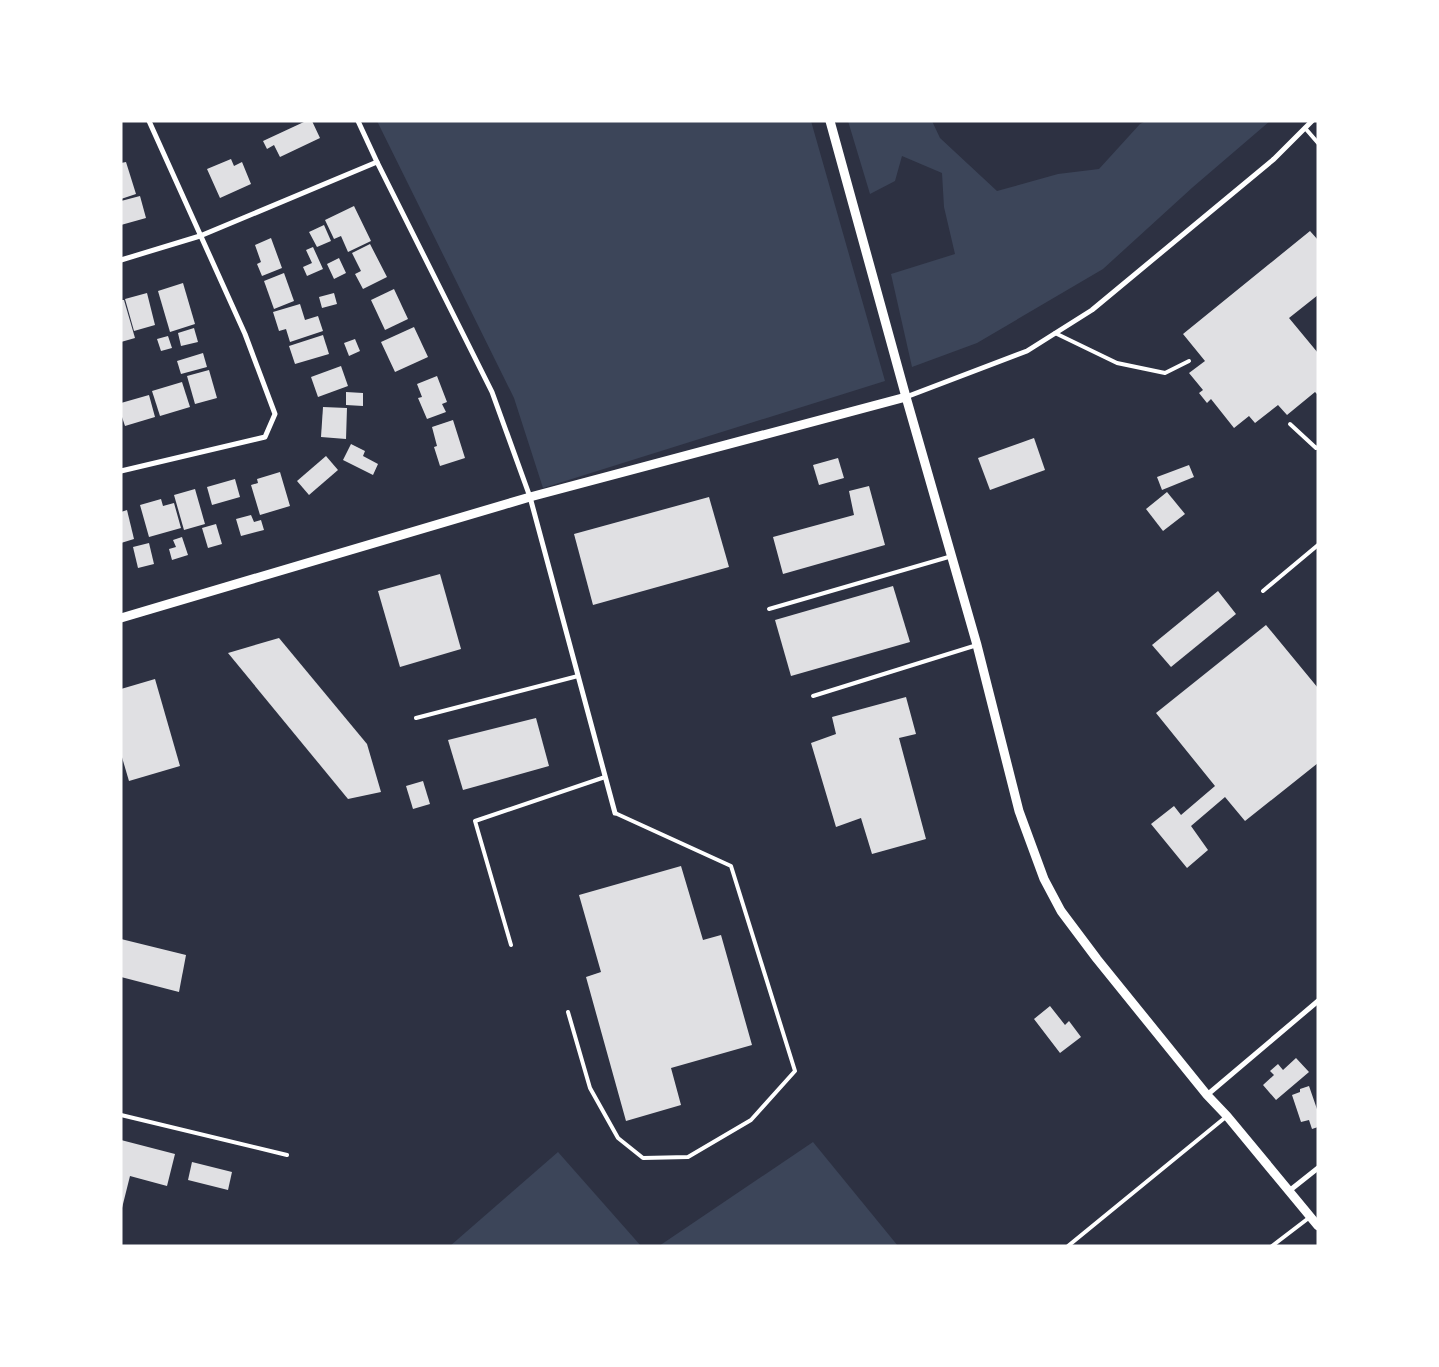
<svg xmlns="http://www.w3.org/2000/svg" width="1439" height="1367" font-family="'Nunito Sans',sans-serif">
<rect width="100%" height="100%" fill="#2d3142"/>
<g fill="#3c4559">
<polygon points="377,121 811,121 885,381 543,488 514,398"/>
<polygon points="848,121 932,121 940,138 997,191 1058,174 1099,169 1140,124 1146,121 1270,121 1193,187 1103,269 977,343 912,367 891,274 955,254 944,207 942,173 902,156 895,181 870,194"/>
<polygon points="813,1142 898,1246 659,1246"/>
<polygon points="558,1152 641,1246 450,1246"/>
</g>
<g fill="#e0e0e3">
<polygon points="306,121 312,121 320,138 280,157 274,145 267,149 263,141"/>
<polygon points="231,159 234,166 242,162 251,184 220,198 207,169"/>
<polygon points="126,162 136,194 121,199 121,163"/>
<polygon points="140,196 146,218 121,225 121,201"/>
<polygon points="354,206 371,241 348,252 341,236 334,239 325,220"/>
<polygon points="324,225 331,241 317,247 309,232"/>
<polygon points="1310,231 1318,240 1318,295 1289,318 1318,353 1318,395 1315,392 1287,415 1278,405 1255,423 1249,416 1234,428 1211,399 1207,403 1199,393 1203,390 1189,373 1205,361 1183,334"/>
<polygon points="271,238 282,268 262,276 257,264 261,262 255,245"/>
<polygon points="370,244 387,277 363,289 355,274 361,271 352,253"/>
<polygon points="313,247 323,269 307,276 303,267 312,263 306,250"/>
<polygon points="339,258 346,273 334,279 327,264"/>
<polygon points="284,273 294,301 274,309 264,281"/>
<polygon points="183,283 195,324 170,332 158,291"/>
<polygon points="394,289 408,319 385,330 371,300"/>
<polygon points="147,293 155,325 134,331 125,299"/>
<polygon points="334,293 337,304 322,308 319,297"/>
<polygon points="121,300 124,300 135,338 121,342"/>
<polygon points="300,304 305,320 318,316 323,331 290,342 286,329 279,331 273,312"/>
<polygon points="414,327 428,357 395,372 381,342"/>
<polygon points="194,328 198,342 181,346 178,333"/>
<polygon points="323,335 329,354 295,364 289,346"/>
<polygon points="168,336 172,348 161,351 157,339"/>
<polygon points="355,339 360,351 349,356 344,343"/>
<polygon points="203,353 207,367 181,374 177,361"/>
<polygon points="341,366 348,386 318,397 311,377"/>
<polygon points="209,370 217,398 195,404 187,376"/>
<polygon points="437,376 447,402 442,404 446,412 427,419 418,398 422,397 417,384"/>
<polygon points="182,382 190,407 160,416 152,391"/>
<polygon points="346,392 363,393 363,406 346,405"/>
<polygon points="149,395 155,417 125,426 121,414 121,403"/>
<polygon points="323,407 347,408 346,439 321,437"/>
<polygon points="453,420 465,458 440,466 434,447 437,446 432,427"/>
<polygon points="1034,438 1045,470 990,490 978,458"/>
<polygon points="351,444 365,451 363,456 378,464 373,475 343,460"/>
<polygon points="326,456 338,470 309,495 297,481"/>
<polygon points="838,458 844,478 819,485 813,465"/>
<polygon points="1189,465 1194,477 1162,490 1157,477"/>
<polygon points="280,472 290,506 260,515 251,485 258,483 257,479"/>
<polygon points="235,479 240,497 212,505 207,487"/>
<polygon points="869,486 885,545 783,574 773,537 854,515 849,491"/>
<polygon points="195,489 205,524 184,530 174,495"/>
<polygon points="1167,492 1185,514 1163,531 1146,509"/>
<polygon points="709,497 729,567 593,605 574,534"/>
<polygon points="161,499 163,506 174,503 181,528 149,537 140,505"/>
<polygon points="127,510 134,539 121,543 121,512"/>
<polygon points="251,515 254,522 261,520 264,530 241,536 236,519"/>
<polygon points="216,524 222,544 208,548 202,528"/>
<polygon points="182,537 188,555 172,560 169,549 176,547 173,540"/>
<polygon points="149,543 154,564 138,568 133,547"/>
<polygon points="440,574 461,649 400,667 378,591"/>
<polygon points="893,586 910,642 791,676 775,620"/>
<polygon points="1218,591 1236,614 1171,667 1152,645"/>
<polygon points="1266,625 1318,688 1318,763 1245,821 1225,797 1191,826 1208,850 1187,868 1151,824 1174,806 1181,815 1215,786 1156,713"/>
<polygon points="279,638 367,744 381,792 348,799 228,653"/>
<polygon points="155,679 180,766 129,781 121,754 121,689"/>
<polygon points="906,697 916,734 899,738 926,839 872,854 861,818 836,827 811,743 836,734 832,717"/>
<polygon points="536,718 549,766 463,790 448,740"/>
<polygon points="423,781 430,804 413,809 406,786"/>
<polygon points="681,866 703,940 721,935 752,1045 671,1068 681,1105 626,1121 586,977 601,972 579,895"/>
<polygon points="121,939 186,955 179,992 121,977"/>
<polygon points="1050,1006 1065,1025 1069,1021 1081,1037 1060,1053 1034,1019"/>
<polygon points="1296,1058 1309,1072 1276,1100 1263,1085 1274,1075 1270,1071 1278,1064 1283,1070"/>
<polygon points="1309,1086 1318,1112 1318,1127 1312,1129 1309,1120 1301,1122 1292,1095 1300,1092 1300,1089"/>
<polygon points="121,1140 175,1154 167,1186 130,1176 122,1208"/>
<polygon points="192,1162 232,1172 228,1190 188,1180"/>
</g>
<g fill="none" stroke-linecap="round" stroke-linejoin="round">
<g stroke="#fff" stroke-width="4">
<polyline points="1305,128 1318,143"/>
<polyline points="1055,333 1117,363 1165,373 1189,361"/>
<polyline points="1290,424 1316,448 1318,447"/>
<polyline points="1263,591 1318,545"/>
<polyline points="769,609 952,556"/>
<polyline points="813,696 977,645"/>
<polyline points="416,718 578,676"/>
<polyline points="511,945 475,821 605,777"/>
<polyline points="568,1012 590,1088 618,1138 643,1158 688,1157 751,1120 795,1071 731,866 615,813"/>
<polyline points="121,1115 287,1155"/>
<polyline points="1068,1246 1227,1116"/>
<polyline points="1272,1246 1310,1217"/>
</g>
<g stroke="#fff" stroke-width="5">
<polyline points="358,121 377,162 492,392 530,497 615,813"/>
<polyline points="121,260 200,236 377,162"/>
<polyline points="906,397 1027,351 1092,310 1274,159 1312,121"/>
<polyline points="121,471 265,437 275,414 245,334 149,121"/>
<polyline points="1207,1095 1318,1001"/>
<polyline points="1289,1191 1318,1168"/>
</g>
<g stroke="#fff" stroke-width="9">
<polyline points="830,121 906,397 977,645 1019,811 1044,879 1061,911 1097,959 1207,1095 1227,1116 1318,1226"/>
<polyline points="121,618 530,497 906,397"/>
</g>
</g>
<rect width="1439" height="1367" fill="none" stroke="#ffffff" stroke-width="245"/>
</svg>
